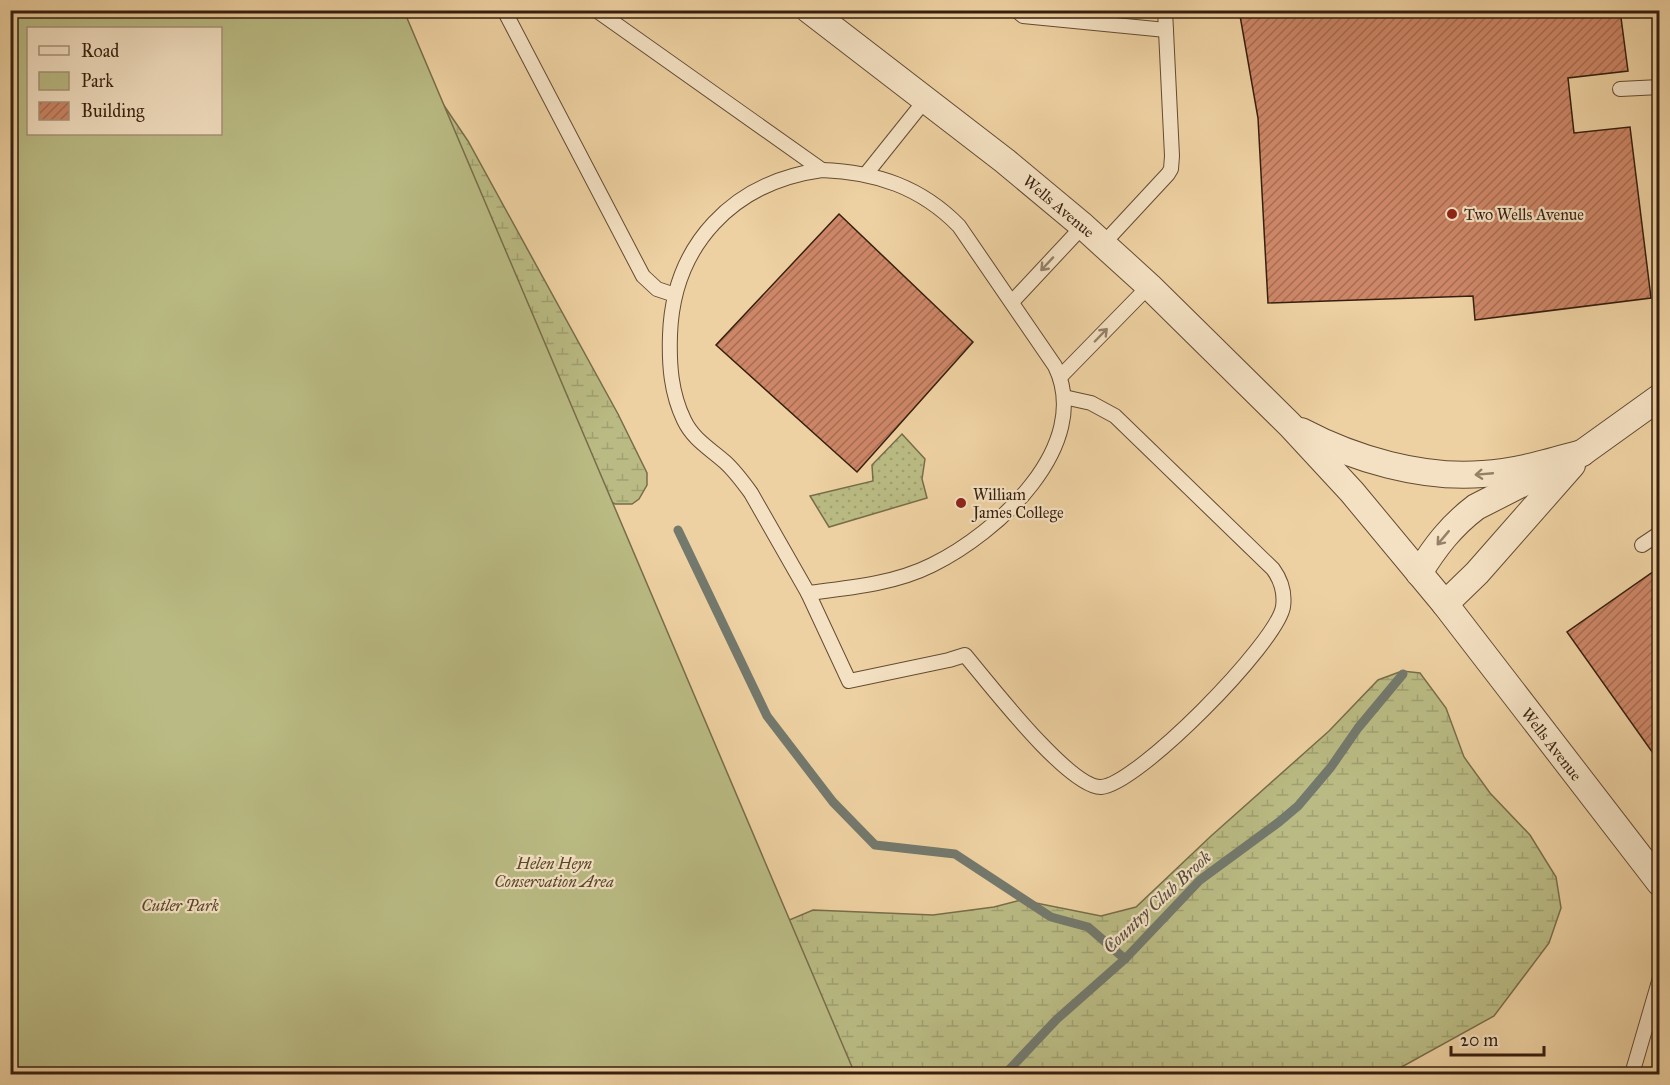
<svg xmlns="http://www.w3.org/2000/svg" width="1670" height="1085" font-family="'IM FELL Great Primer',serif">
<defs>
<pattern id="grass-dots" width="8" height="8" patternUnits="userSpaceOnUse" patternTransform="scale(1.5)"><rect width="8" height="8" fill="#babb84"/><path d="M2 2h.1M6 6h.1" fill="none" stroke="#a0a071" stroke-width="1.8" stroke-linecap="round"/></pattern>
<pattern id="wetland-marsh" width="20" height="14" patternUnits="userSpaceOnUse" patternTransform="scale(1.5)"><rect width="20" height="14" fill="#babb84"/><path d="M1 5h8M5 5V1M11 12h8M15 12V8" fill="none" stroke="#a0a071"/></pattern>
<pattern id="building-hatch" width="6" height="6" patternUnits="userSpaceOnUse" patternTransform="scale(1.5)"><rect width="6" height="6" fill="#cd8667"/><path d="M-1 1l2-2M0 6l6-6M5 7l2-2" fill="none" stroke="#a76d53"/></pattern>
</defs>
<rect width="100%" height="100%" fill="#eed1a2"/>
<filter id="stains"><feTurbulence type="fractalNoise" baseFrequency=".00333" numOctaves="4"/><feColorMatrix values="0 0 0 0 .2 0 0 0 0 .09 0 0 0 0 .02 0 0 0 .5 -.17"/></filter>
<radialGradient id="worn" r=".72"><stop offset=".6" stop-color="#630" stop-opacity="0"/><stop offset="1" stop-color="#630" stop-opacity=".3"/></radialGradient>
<polygon fill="url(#grass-dots)" stroke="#786d49" stroke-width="1.5" points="902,434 925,459 922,479 927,498 829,527 810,496 873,481 872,465"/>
<g fill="url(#wetland-marsh)" stroke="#786d49" stroke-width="1.5">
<polygon points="380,11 468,141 618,414 647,473 647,485 639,499 632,504 615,504 586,489"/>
<polygon points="10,19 28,134 749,937 813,910 933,915 994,907 1021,900 1101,916 1136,907 1211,836 1329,731 1378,680 1402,671 1420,673 1446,708 1464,757 1490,793 1530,835 1556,877 1561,908 1549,943 1494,1016 1398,1069 1382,1074 11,1074"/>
</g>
<path fill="#babb84" stroke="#786d49" stroke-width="1.5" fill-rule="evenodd" d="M10,11H404L855,1074H11ZM220,28V134H28V28Z"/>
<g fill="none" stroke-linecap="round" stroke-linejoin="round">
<g stroke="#73796d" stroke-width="9">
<polyline points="678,530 767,716 833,802 875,845 955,854 1051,917 1088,927 1125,959"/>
<polyline points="1005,1074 1057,1019 1125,959 1200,880 1279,822 1298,806 1331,767 1358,728 1403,674"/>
</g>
</g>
<g fill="url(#building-hatch)" stroke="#361f0e" stroke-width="1.5">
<polygon points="1239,10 1620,10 1628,71 1568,78 1574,133 1630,127 1651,298 1475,320 1473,296 1268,303 1258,118"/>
<polygon points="839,214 973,342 857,472 716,345"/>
<polygon points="1660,567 1660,763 1567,632"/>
</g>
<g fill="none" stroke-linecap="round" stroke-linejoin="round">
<defs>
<g id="lane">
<polyline points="504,10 643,276 657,289 675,295"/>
<polyline points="596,10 822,170"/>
<polyline points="1016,10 1023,16 1166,30"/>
<polyline points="1620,89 1660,87"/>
<path d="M822,170C876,172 921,187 959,226L1055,366C1094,446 996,534 932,565C894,584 849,588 808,593L751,493C743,482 735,471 725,462C709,448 693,439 684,420C671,393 669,365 670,335C673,245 733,182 822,170Z"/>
<polyline points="866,174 926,99"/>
<polyline points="1103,244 1168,174 1171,169 1172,156 1165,10"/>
<polyline points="1012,302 1083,226"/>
<polyline points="1060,377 1149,286"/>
<polyline points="1642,545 1660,533"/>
<path d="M808,593L849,681L949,660L965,655C987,681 1069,788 1101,787C1137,785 1276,644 1283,607C1285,593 1281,580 1273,569L1115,416L1091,403L1064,397"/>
<polyline points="1632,1074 1660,978"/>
</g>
<g id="street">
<polyline points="809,10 1005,161 1083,226 1149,286 1290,425 1352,492 1445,604 1660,883"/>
<path d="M1301,431C1354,459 1422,479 1483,474C1517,472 1549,462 1582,453"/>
<path d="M1419,573C1435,547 1451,526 1476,507L1582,453L1660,397"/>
<polyline points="1445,604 1477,573 1572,465"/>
</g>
</defs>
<use href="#lane" stroke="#644c33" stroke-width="16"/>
<use href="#street" stroke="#644c33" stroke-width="28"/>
<use href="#lane" stroke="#f4e1c3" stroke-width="14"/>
<use href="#street" stroke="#f4e1c3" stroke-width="26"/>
</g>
<defs><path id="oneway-shaft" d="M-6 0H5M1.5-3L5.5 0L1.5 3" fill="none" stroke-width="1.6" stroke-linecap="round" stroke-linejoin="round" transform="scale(1.5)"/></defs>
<g stroke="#958068">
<use href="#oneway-shaft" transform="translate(1047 264) rotate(133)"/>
<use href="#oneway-shaft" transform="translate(1101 335) rotate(-46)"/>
<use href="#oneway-shaft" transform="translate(1484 474) rotate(175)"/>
<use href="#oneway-shaft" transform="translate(1443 538) rotate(130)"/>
</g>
<g fill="#8f2418" stroke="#f4e1c3" stroke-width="2">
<circle cx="1452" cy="214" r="6"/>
<circle cx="961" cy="503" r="6"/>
</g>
<g text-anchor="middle" stroke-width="4.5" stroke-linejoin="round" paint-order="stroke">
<g font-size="16" fill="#361f0e" stroke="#f4e1c3">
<text transform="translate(1059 206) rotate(40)" y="6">Wells Avenue</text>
<text transform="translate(1552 744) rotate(52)" y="6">Wells Avenue</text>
</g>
<g font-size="16" fill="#361f0e" stroke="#f4e1c3" text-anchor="start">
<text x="1464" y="220">Two Wells Avenue</text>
<text x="973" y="500">William<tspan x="973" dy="18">James College</tspan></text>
</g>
<g font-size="16" font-style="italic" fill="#57462c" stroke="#f4e1c3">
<text x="554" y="869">Helen Heyn<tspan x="554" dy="18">Conservation Area</tspan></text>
<text x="180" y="911">Cutler Park</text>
</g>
<g font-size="18" font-style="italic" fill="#544c3e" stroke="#f4e1c3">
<text transform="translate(1157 902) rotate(-43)" y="6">Country Club Brook</text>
</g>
</g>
<rect width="1670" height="1085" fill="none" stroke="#eed1a2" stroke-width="36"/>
<rect x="12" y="12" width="1646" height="1061" fill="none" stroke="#361f0e" stroke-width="3"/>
<rect x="18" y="18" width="1634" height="1049" fill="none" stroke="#361f0e" stroke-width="1.5"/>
<rect x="27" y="27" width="195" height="108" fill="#f4e1c3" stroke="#a8937b" stroke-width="1.5"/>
<rect x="39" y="46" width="30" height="9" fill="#f4e1c3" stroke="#a8937b" stroke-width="1.5"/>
<text x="81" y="57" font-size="18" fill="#361f0e">Road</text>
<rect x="39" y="72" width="30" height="18" fill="#babb84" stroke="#a8937b" stroke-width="1.5"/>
<text x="81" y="87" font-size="18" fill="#361f0e">Park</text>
<rect x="39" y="102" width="30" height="18" fill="url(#building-hatch)" stroke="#a8937b" stroke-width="1.5"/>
<text x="81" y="117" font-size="18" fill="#361f0e">Building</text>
<path d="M1451 1046v9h93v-9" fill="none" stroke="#361f0e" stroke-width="3"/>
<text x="1460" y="1046" font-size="18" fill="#361f0e" stroke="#f4e1c3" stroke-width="4.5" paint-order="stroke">20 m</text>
<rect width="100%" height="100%" filter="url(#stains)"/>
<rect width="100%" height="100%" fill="url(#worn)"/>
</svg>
